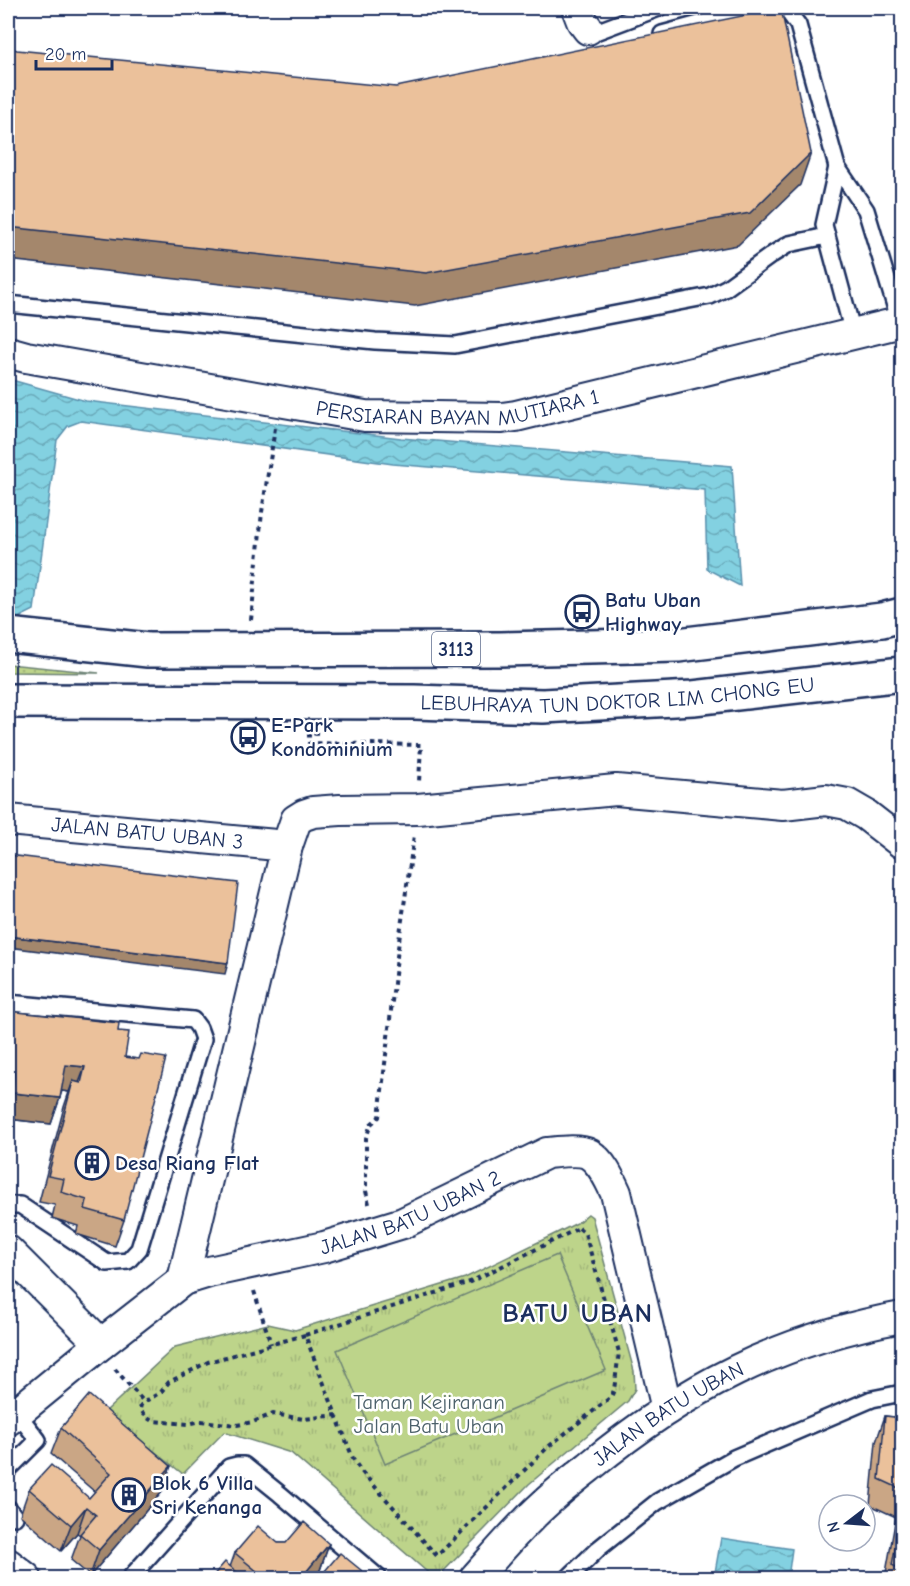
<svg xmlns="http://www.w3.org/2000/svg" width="910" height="1586" font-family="'Comic Neue',sans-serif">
<defs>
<pattern id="grass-dots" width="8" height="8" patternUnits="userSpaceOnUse" patternTransform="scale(1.5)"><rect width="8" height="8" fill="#bdd48a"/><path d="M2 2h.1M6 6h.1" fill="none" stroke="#a2b67a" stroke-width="1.8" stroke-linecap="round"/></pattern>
<pattern id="park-tufts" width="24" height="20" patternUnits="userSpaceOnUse" patternTransform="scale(1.5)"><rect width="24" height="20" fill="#bdd48a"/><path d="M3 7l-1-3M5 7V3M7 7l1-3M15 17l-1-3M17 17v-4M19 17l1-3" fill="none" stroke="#a2b67a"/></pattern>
<pattern id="water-waves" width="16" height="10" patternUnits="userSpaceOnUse" patternTransform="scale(1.5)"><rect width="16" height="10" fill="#83d1e1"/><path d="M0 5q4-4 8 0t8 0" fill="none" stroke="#6aaaba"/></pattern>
</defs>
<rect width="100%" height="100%" fill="#fff"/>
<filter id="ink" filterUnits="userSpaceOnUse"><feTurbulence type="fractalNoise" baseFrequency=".0167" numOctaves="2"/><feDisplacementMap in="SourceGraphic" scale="12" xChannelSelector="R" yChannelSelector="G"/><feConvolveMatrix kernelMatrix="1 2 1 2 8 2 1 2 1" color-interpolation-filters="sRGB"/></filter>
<g filter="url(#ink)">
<polygon fill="url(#grass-dots)" stroke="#6c8274" stroke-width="1.5" points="8,664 99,673 8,672"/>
<polygon fill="url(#park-tufts)" stroke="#6c8274" stroke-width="1.5" points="588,1214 592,1217 634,1371 635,1389 628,1401 529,1484 437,1578 434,1578 291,1453 224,1432 183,1474 105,1412 175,1347 268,1324 295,1330 465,1278 577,1223"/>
<polygon fill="#bdd48a" stroke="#6c8274" stroke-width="1.5" points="557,1255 606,1370 385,1464 337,1350"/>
<g fill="url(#water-waves)" stroke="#5990ad" stroke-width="1.5">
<polygon points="8,379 86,401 401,438 732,466 740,586 707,569 705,490 393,464 81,421 68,426 57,440 34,610 14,620 8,619"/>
<polygon points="721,1538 792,1549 788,1578 714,1578"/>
</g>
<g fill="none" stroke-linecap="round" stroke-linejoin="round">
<defs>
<g id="lane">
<polyline points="774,8 787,10 798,25 837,167 866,210 900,322"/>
<polyline points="588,29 598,31 659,8"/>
<polyline points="662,34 759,8"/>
<polyline points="837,167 824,225 853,333"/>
<polyline points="8,304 375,341 455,345 710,296 726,288 773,254 789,244 827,236"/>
<polyline points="8,1003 193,1020 199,1028 203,1039 139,1249 128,1261 107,1263 20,1205 8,1205"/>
<polyline points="8,1470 38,1440 17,1413"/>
<polyline points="8,1508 15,1517"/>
<polyline points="130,1578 229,1467 237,1465 244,1465 280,1494 379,1578"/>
<polyline points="568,1578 598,1549 657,1502 734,1458 872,1399 902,1393"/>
</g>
<g id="street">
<polyline points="577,8 582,21 588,29"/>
<path id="s1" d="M8,352L26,357L365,416L502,418L516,416L902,322"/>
<path id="s2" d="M8,820L287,846"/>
<polyline points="8,1251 101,1344"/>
<polyline points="183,1280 287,846 296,820 304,815 313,812 340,810 418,809 616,790 783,805 826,800 847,804 866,815 902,843"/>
<path id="s3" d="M8,1420L101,1344L183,1280L209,1272L324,1247L403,1223L547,1153C558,1152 580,1149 589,1154C602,1162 610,1180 616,1193L667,1409"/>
<polyline points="8,1564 26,1578"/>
<path id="s4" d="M475,1578C492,1559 509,1539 527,1521C546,1501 567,1484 589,1467C684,1388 781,1339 902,1317"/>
</g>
<g id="highway">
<polyline points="8,635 148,650 500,649 678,645 882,620 902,615"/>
<path id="s5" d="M8,701L414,702L543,706L693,698L902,674"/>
</g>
</defs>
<use href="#lane" stroke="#1b2f5e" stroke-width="20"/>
<use href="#street" stroke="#1b2f5e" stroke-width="34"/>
<use href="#highway" stroke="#1b2f5e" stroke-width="38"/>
<g stroke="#1b2f5e" stroke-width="4" stroke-dasharray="4.5 4.5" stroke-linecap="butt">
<polyline points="251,620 262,512 275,428"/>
<polyline points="318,734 309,733 309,743 421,745 419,782"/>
<polyline points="369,1204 366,1191 366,1138 371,1124 379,1117 398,948 414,835"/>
<polygon points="579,1228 585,1233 619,1352 614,1390 611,1397 548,1447 437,1556 361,1471 354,1461 305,1335 470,1282"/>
<polyline points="254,1291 271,1344"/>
<polyline points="305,1335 208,1362 169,1382 161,1392 144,1402 141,1405 140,1409 146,1417 152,1421 189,1424 200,1421 237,1425 253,1422 273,1414 304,1419 337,1415"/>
<polyline points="115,1369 144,1402"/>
</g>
<use href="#lane" stroke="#fff" stroke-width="15"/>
<use href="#street" stroke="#fff" stroke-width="30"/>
<use href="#highway" stroke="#fff" stroke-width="33"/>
</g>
<g fill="#caa685" stroke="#1b2f5e" stroke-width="1.5">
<polygon points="8,1011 118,1031 125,1057 124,1220 115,1246 76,1234 78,1226 52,1218 55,1205 39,1202 64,1107 69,1092 62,1091 51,1124 8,1119"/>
<polygon points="885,1416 903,1418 903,1578 885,1578 896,1517 870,1505 876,1442"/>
<polygon points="61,1428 162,1492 90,1576 71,1560 80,1535 77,1533 61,1551 20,1515 29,1489 89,1498 95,1492 51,1454"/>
<polygon points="278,1543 329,1544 320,1570 313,1578 211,1578 230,1567 235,1553"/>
</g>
<g fill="#a4876c" stroke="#1b2f5e" stroke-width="1.5">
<polygon points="811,153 800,185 738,245 415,306 8,260 8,227"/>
<polygon points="8,936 228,963 225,974 8,947"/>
<polygon points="66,1065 85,1067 75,1093 73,1081 69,1092 56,1090"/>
<polygon points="8,1071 14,1072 8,1091"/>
<polygon points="13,1093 60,1098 51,1124 8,1119 8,1107"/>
<polygon points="171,1466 162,1492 90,1576 99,1550"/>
<polygon points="86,1507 77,1533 61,1551 71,1525"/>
<polygon points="329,1544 320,1570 313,1578 301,1578"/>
</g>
<g fill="#ebc19b" stroke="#1b2f5e" stroke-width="1.5">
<polygon points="781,8 811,153 750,213 426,273 8,227 8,47 17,50 396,87"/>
<polygon points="8,855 238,883 228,963 8,936"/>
<polygon points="8,1011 119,1023 118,1031 129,1032 125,1057 139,1059 141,1054 166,1058 124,1220 85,1209 87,1200 61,1192 64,1179 48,1176 73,1081 81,1083 85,1067 66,1065 60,1098 13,1093 14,1072 8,1071"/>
<polygon points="89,1395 171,1466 99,1550 80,1534 96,1515 86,1507 71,1525 29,1489 51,1465 89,1498 111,1473 61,1428"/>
<polygon points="885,1416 903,1418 903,1490 879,1479"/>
<polygon points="903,1508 903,1570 892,1565"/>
<polygon points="304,1522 329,1544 301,1578 265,1578 235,1553 258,1526 278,1543 286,1543"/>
<polygon points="340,1553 367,1575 364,1578 319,1578"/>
<polygon points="225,1562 244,1578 211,1578"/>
</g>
</g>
<defs>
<symbol id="bus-ring" viewBox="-11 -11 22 22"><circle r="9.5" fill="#fff" stroke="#1b2f5e" stroke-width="1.5"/><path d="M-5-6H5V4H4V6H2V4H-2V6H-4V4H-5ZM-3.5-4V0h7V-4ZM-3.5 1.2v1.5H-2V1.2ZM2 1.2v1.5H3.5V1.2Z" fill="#1b2f5e"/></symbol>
<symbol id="building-ring" viewBox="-11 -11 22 22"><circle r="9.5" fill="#fff" stroke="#1b2f5e" stroke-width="1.5"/><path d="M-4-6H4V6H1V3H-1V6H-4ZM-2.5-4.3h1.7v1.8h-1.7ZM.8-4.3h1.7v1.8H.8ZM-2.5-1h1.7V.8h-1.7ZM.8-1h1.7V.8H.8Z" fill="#1b2f5e"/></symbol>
</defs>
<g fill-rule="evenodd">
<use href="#bus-ring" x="563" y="593" width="38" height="38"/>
<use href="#bus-ring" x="229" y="718" width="38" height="38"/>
<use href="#building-ring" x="73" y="1144" width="38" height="38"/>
<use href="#building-ring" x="110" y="1476" width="38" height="38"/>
</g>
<g text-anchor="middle" stroke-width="5" stroke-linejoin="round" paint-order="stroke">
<rect fill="#fff" stroke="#5f6d8e" stroke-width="1.5" x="432" y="632" width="48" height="34" rx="4.5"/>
<g font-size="20" font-weight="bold" fill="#1b2f5e">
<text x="456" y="656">3113</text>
</g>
<g font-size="21" fill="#1b2f5e" stroke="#fff">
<text dy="7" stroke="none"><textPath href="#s1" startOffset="456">PERSIARAN BAYAN MUTIARA 1</textPath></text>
<text dy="7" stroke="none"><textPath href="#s5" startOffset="610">LEBUHRAYA TUN DOKTOR LIM CHONG EU</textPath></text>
<text dy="7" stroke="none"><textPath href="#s2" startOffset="140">JALAN BATU UBAN 3</textPath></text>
<text dy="7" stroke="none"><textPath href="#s3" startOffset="462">JALAN BATU UBAN 2</textPath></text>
<text dy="7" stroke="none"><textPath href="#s4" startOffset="255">JALAN BATU UBAN</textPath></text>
</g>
<g font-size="21" font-weight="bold" fill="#1b2f5e" stroke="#fff" text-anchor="start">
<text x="605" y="607">Batu Uban<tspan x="605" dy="24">Highway</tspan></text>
<text x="271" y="732">E-Park<tspan x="271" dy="24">Kondominium</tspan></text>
<text x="115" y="1170">Desa Riang Flat</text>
<text x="152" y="1490">Blok 6 Villa<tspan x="152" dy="24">Sri Kenanga</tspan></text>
</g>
<g font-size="21" fill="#4c616b" stroke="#fff">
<text x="429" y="1409">Taman Kejiranan<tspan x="429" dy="24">Jalan Batu Uban</tspan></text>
</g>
<g font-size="27" font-weight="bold" letter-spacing="1.5" fill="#1b2f5e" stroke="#fff">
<text x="578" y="1322">BATU UBAN</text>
</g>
</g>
<rect width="910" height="1586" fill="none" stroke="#fff" stroke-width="30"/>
<rect x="15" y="15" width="880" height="1556" fill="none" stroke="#1b2f5e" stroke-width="2" filter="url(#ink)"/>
<g transform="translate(847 1523) rotate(253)"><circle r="28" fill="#ffffff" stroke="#a4acbf" stroke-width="1.5"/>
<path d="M0-4.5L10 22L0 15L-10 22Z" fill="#1b2f5e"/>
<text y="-9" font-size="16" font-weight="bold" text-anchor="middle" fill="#1b2f5e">N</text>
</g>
<path d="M36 60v9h76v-9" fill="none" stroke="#1b2f5e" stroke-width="3"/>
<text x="45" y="60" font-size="18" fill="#1b2f5e" stroke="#ffffff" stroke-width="4.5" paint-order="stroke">20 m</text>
</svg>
